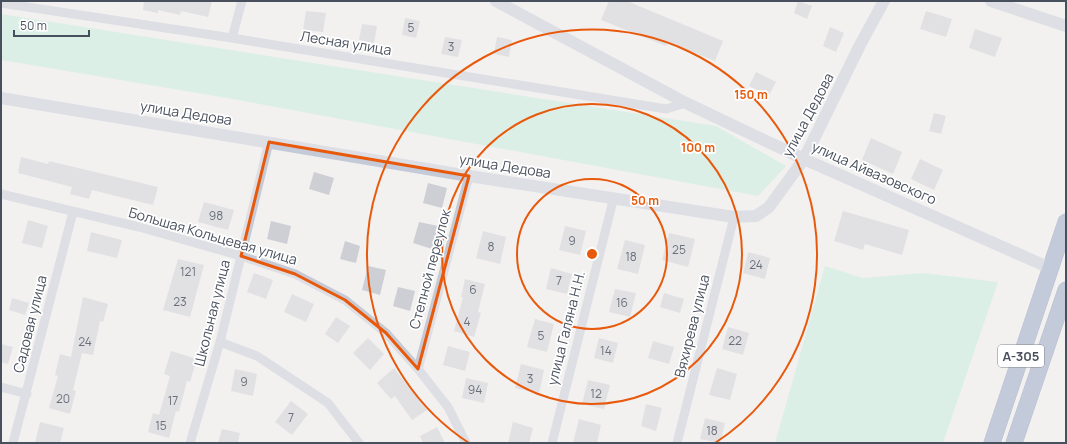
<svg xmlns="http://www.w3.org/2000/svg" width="1067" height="444" font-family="Manrope,sans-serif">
<rect width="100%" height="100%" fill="#f2f1f0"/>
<g fill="#c1eed9">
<polygon points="1,14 716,126 786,166 758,196 227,98 1,60"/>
<polygon points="825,266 863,278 924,273 998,282 943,443 775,443"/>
</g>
<g fill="#cdcfd4">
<polygon points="144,1 212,1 208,17 181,11 180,15 158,10 158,13 143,10"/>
<polygon points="609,1 627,1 723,41 715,61 668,42 666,46 601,20"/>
<polygon points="798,1 812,6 807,19 794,13"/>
<polygon points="306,11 326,13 323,32 303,30"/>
<polygon points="926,11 952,19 946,37 920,29"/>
<polygon points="405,18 420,21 416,38 402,35"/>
<polygon points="362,24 377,26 374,43 359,40"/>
<polygon points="830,27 844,33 836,52 823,46"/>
<polygon points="975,29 1002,38 995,57 969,48"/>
<polygon points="445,37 462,40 458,57 441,54"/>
<polygon points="497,37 512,40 509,57 494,54"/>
<polygon points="756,72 776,82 769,95 749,86"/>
<polygon points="934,113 946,116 941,134 929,131"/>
<polygon points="871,138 902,152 893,174 862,160"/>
<polygon points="21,157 48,164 49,161 158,187 153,205 92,190 89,199 70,194 72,187 18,173"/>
<polygon points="920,159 943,170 934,190 911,179"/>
<polygon points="314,172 334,178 329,195 309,189"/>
<polygon points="428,183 447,188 442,208 423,203"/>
<polygon points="204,202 234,210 228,230 198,222"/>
<polygon points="843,211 909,230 902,255 865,244 863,250 834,241"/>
<polygon points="28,220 48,226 42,248 22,243"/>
<polygon points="271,221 291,226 287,244 267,239"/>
<polygon points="419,222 438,226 432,249 413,243"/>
<polygon points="565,226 586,231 580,255 559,250"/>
<polygon points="483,231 506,237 500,264 476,258"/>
<polygon points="91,232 122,240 117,258 87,251"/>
<polygon points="669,233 695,239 688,267 662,260"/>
<polygon points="625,240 645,245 638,274 617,269"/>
<polygon points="345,241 360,246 356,263 340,259"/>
<polygon points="748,252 770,258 765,279 743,273"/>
<polygon points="178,259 204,265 190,317 163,310"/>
<polygon points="368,266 386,270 380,295 362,290"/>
<polygon points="551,268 572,274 567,294 546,289"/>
<polygon points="254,273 273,280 266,299 247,292"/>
<polygon points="465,279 485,284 478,312 481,313 474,337 454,331 463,297 461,297"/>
<polygon points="398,287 415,291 410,311 393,306"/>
<polygon points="615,289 636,293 630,317 609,312"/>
<polygon points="664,293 684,299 680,313 660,307"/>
<polygon points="292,294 314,304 306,322 284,312"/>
<polygon points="83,297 108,304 103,322 100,321 93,355 82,353 73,390 76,391 70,414 49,408 58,376 55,375 60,354 71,357"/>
<polygon points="12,298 29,303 25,315 9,310"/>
<polygon points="336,317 350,326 338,343 325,334"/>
<polygon points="535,319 554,324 547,352 527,347"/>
<polygon points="728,327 749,333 743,355 722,349"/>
<polygon points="368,338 384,354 370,370 353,353"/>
<polygon points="599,338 618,343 613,363 594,358"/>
<polygon points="653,341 674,347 669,364 648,358"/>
<polygon points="1,344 13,347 8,364 1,362"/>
<polygon points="448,346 470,352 465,371 443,365"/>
<polygon points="171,351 197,359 190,382 187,381 179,412 176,411 169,438 148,432 153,413 159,415 170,376 164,374"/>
<polygon points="521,364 544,370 539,394 515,388"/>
<polygon points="394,368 427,410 412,420 395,396 391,399 377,383"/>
<polygon points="717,368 737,374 730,400 709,395"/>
<polygon points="235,369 257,374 253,396 231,391"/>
<polygon points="466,378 488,383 484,403 462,398"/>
<polygon points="588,380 610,385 604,409 582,404"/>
<polygon points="291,401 308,414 292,435 275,422"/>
<polygon points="646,404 662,408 656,431 641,426"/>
<polygon points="705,418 725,423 720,443 700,439"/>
<polygon points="579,419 601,425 597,443 573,443"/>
<polygon points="40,422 64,428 60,443 35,443"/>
<polygon points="513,422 533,428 529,443 508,443"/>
<polygon points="437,427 445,443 423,443 420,436"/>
<polygon points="222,429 240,433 238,443 218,443"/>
</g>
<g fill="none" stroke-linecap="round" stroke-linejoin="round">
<defs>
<g id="highway">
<polyline points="992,443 1066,222"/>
<polyline points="1014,443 1066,290"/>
</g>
</defs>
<use href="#highway" stroke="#7586a8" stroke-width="17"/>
<g stroke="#c5cad4" stroke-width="9">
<polyline points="1,3 232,38 666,109 686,103"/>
<polyline points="232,38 242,1"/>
<polyline points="1,194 139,227 241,256 295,274 345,300 386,333 418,369 448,407 466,443"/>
<polyline points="220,342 257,356 328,403 359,443"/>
<polyline points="418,369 469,176"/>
<polyline points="1,387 27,394"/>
<polyline points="13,443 73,212"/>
<polyline points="190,443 220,342 269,142"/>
<polyline points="552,443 614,197"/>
<polyline points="677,443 734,217"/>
</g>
<g stroke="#c4cad8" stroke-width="12">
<polyline points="496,1 686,103 804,159 1050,268"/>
<polyline points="991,1 1066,26"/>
<polyline points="1,98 469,176 734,217 756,216 769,207 804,159 860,45 884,1"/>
</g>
<use href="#highway" stroke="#8a9bbc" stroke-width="16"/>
</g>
<path d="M0 0H1067V444H0ZM269,142L469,176L418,369L386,333L345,300L295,274L241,256Z" fill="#f2f1f0" fill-opacity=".55" fill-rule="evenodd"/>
<path fill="none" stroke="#e8590c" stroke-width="3" stroke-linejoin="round" d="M269,142L469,176L418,369L386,333L345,300L295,274L241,256Z"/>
<g fill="none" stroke="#e8590c" stroke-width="2">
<circle cx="592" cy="254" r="75"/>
<circle cx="592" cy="254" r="150"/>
<path d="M469 443A225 225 0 1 1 715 443"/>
</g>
<g text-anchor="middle" stroke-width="3.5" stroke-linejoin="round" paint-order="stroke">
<g font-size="12" fill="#6a707b">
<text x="411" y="32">5</text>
<text x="451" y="51">3</text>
<text x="216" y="220">98</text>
<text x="572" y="245">9</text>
<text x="491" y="251">8</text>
<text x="679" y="254">25</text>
<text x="631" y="261">18</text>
<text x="756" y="269">24</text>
<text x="188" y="276">121</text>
<text x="559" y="285">7</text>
<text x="473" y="294">6</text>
<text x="180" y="306">23</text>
<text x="622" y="307">16</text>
<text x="467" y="326">4</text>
<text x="541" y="340">5</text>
<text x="735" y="345">22</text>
<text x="85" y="346">24</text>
<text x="606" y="355">14</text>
<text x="530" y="383">3</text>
<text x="244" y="386">9</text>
<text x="475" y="394">94</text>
<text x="596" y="398">12</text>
<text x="63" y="403">20</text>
<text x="173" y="405">17</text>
<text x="291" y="422">7</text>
<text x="161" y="430">15</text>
<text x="712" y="435">18</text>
</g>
<rect fill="#fff" stroke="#80848e" stroke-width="1" x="998" y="345" width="46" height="22" rx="3"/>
<g font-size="13" font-weight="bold" fill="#49505d">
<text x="1021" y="361">А-305</text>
</g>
<g font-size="14" fill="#49505d" stroke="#fff">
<text transform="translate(346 43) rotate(9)" y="5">Лесная улица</text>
<text transform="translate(186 113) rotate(9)" y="5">улица Дедова</text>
<text transform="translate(808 115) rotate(-62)" y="5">улица Дедова</text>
<text transform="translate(505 166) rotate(9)" y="5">улица Дедова</text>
<text transform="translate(874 173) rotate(24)" y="5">улица Айвазовского</text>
<text transform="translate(213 236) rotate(16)" y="5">Большая Кольцевая улица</text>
<text transform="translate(430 269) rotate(-75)" y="5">Степной переулок</text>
<text transform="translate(212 313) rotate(-76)" y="5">Школьная улица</text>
<text transform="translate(30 324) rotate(-76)" y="5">Садовая улица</text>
<text transform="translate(692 326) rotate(-76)" y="5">Вяхирева улица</text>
<text transform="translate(566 328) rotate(-76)" y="5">улица Галяна Н.Н.</text>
</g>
</g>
<circle cx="592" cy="254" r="6" fill="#e8590c" stroke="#fff" stroke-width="2"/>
<g font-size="12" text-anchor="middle" font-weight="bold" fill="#e8590c" stroke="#fff" stroke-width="3.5" stroke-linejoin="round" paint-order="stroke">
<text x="751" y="99">150 m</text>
<text x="698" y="152">100 m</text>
<text x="645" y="205">50 m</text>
</g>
<rect width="1067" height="444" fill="none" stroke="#49505d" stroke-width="4"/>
<path d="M14 30v6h75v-6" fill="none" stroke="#49505d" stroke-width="2"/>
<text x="20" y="30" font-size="12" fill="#49505d" stroke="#ffffff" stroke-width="3" paint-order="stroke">50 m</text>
</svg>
